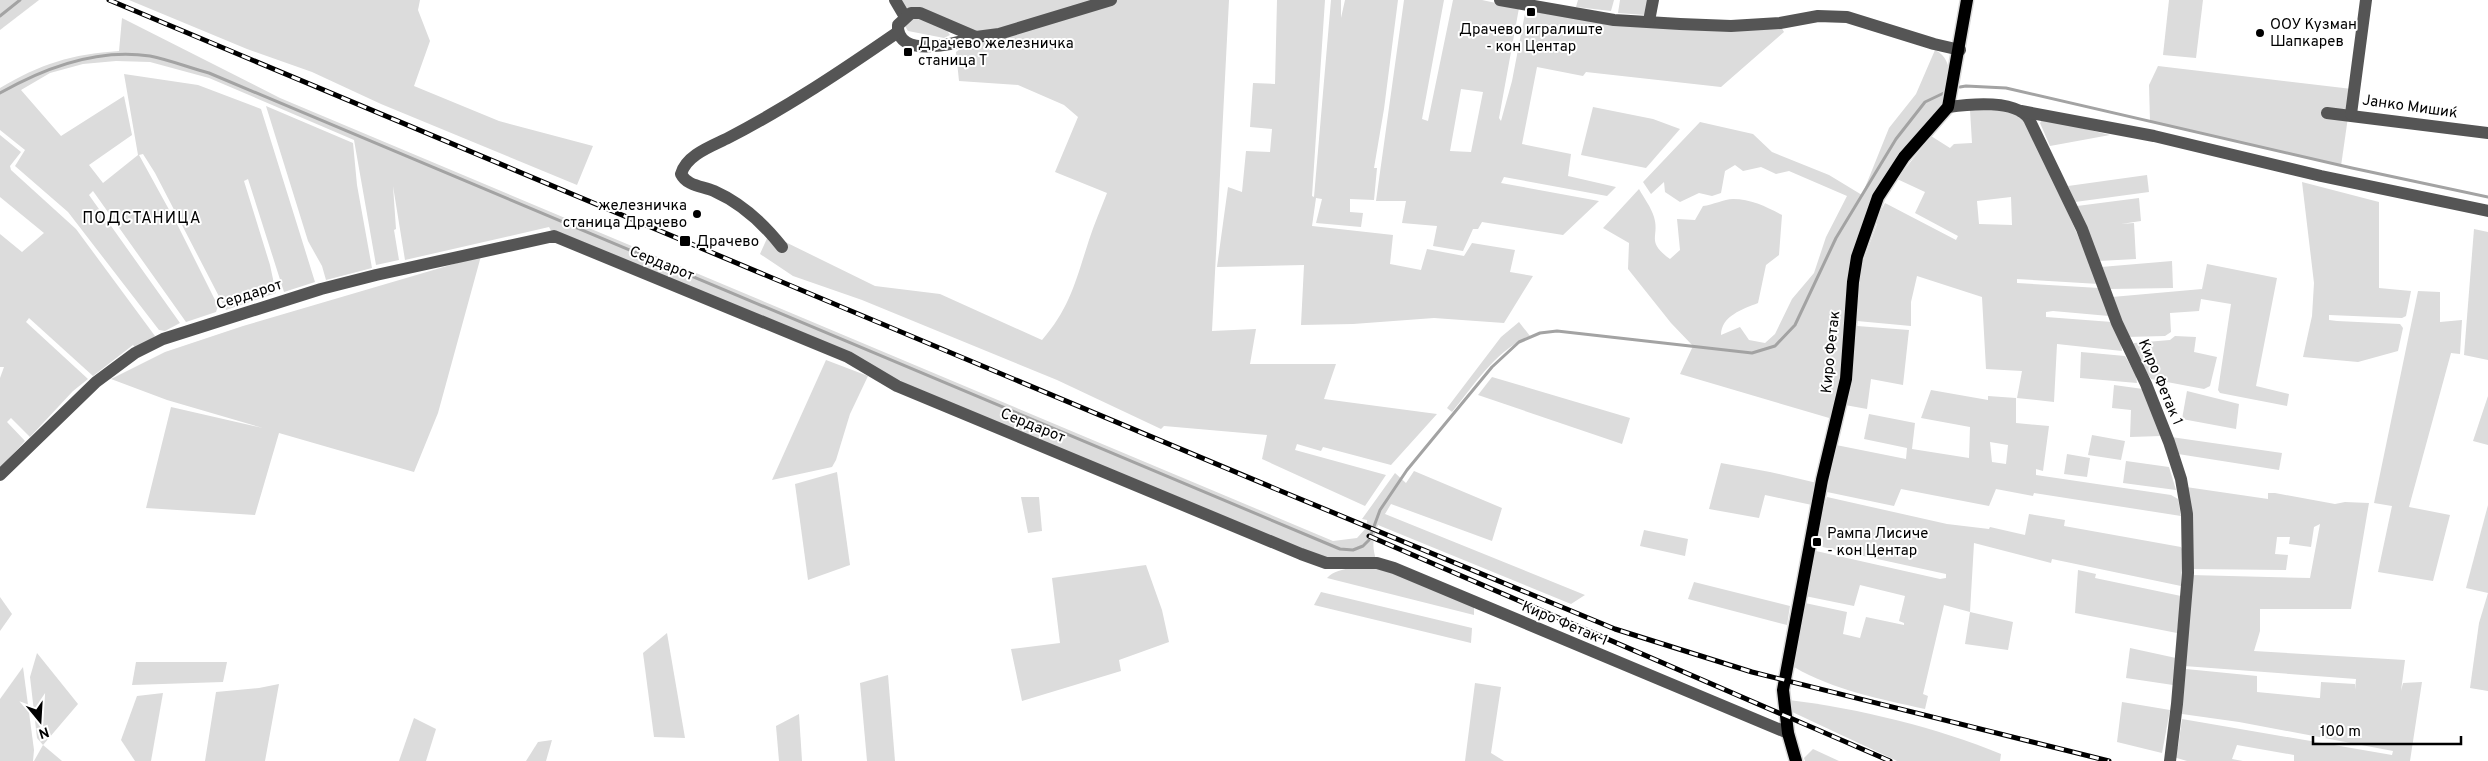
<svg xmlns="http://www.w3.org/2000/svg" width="2488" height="761" font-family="Overpass,sans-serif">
<rect width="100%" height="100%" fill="#fff"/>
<g fill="#dcdcdc" fill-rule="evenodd">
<polygon points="0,0 39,0 0,30"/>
<polygon points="129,0 420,0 418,10 430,41 414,86 499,121 593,146 577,185 381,104 312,72 247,49"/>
<polygon points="895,0 1111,0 976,37 911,13"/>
<path d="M1117,0H1229L1212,331L1256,329L1250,364H1336L1324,399L1437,414L1391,465L1323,447L1321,451L1297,444L1295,450L1386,475L1365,506L1262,459L1267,435L1164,426L1161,429L1057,380L862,300L793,276L760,254L769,234L875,286L940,294L1042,340C1070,308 1076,280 1089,240C1094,224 1101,209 1107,193L1055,172L1078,117L1064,105L1018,85L959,81L956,52L971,41Z"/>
<polygon points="1277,0 1325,0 1312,196 1314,197 1331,0 1341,0 1341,18 1345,0 1398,0 1384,109 1374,168 1377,168 1374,200 1350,199 1350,212 1363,213 1361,227 1316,223 1322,199 1316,198 1312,226 1393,235 1390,264 1421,270 1427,249 1464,256 1472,243 1515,250 1510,272 1533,276 1504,323 1434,318 1353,324 1301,325 1304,265 1217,267 1228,187 1242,192 1246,151 1270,152 1272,129 1250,127 1253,83 1275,84"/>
<path d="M1404,0H1444L1422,119L1428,121L1453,0H1482L1519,8L1499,118L1501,121L1512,81L1526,8L1781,27L1784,32L1721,87L1586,72L1583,76L1537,67L1522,144L1571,154L1568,176L1616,187L1607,196L1504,177L1501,183L1599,201L1563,235L1482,222L1478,229H1473L1463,251L1433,246L1437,226L1402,223L1406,201H1376ZM1461,89L1483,92L1471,152L1450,151Z"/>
<polygon points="1578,0 1614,0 1611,11 1576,7"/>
<polygon points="1620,0 1648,0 1645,15 1618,13"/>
<polygon points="2169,0 2203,0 2196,58 2163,55"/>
<polygon points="916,16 946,29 950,35 944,38 908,31 905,26"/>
<path d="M122,18L280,98L1333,541L1357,538L1367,527V520L1362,519L1395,473L1406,483L1414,471L1502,508L1492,541L1391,504L1385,514L1585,595L1571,604L1378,525C1372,540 1372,547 1377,563H1326L897,386L848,357L554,236L549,227L405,260L393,186L396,229L394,230L399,260L376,265L354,140L209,78L150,62L116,61L83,64L50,73L21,90L61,136L124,96L132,135L89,165L103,183L138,155L124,74L198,85L261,109L315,282L284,292L248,179L244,181L270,265L276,293L226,310L155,173L143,154L139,155L178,226L218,306L216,312L186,322L93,191L89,195L180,323L165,331L159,330L68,212L15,166L25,150L0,130V88C40,64 72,54 119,51Z"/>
<path d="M1935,50C1955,60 1949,83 1947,101L1909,142L1885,174L1874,196L1860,244L1836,420L1680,374L1693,346L1671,323L1628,269L1629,243L1603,228L1639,189C1644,198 1651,207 1654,217C1660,237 1645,241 1670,259L1680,250L1677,219L1695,220L1703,206C1713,205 1724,199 1733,199C1751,199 1767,207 1782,215L1779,255L1766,265L1758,303C1743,309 1721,316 1721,335L1740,327L1749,340L1765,343L1775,334L1792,299L1814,273L1826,237L1847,196L1789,171L1776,174L1761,167L1743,171L1735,165L1725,171L1721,193L1712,196L1699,193L1680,202L1665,192L1664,182L1651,194L1643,182L1700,122L1753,134L1772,152L1829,175L1862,195L1889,128L1916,94Z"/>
<polygon points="2158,66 2352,89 2341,166 2150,122 2149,85"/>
<polygon points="266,106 353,143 357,185 372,268 326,280 322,266 308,241"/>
<polygon points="1593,107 1653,119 1680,129 1646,168 1581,155"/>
<path d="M1993,108L2020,115L2039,147L2099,284L2017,279V283L2099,288L2109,316L2053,311L2046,312V317L2112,322L2121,342L2122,351L2057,344L2054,402L2017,398L2022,371L1986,369L1982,297L1917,276L1911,302V326L1857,321L1856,292L1862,264L1877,224L1875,222L1885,203L1956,240L1958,236L1915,213L1925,192L1897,179L1931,136L1950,148L1954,144L1972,143L1970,110ZM2011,197L2012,225L1979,224L1977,201Z"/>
<polygon points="2042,120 2049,120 2110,135 2050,146 2040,123"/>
<polygon points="0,135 21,152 10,166 11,170 76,229 155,336 136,349 133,345 93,376 29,318 26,322 88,379 73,391 30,437 11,418 7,422 25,441 0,468 0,378 4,367 0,367 0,234 22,252 44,233 0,197"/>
<polygon points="2147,175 2149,192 2075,202 2068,186"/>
<polygon points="2302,182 2379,202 2379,288 2411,291 2406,316 2402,318 2329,315 2329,320 2337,321 2400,324 2403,328 2398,351 2358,362 2303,357 2312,316 2314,283"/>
<polygon points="2139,198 2141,221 2121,224 2134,223 2136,259 2099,261 2077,206"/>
<polygon points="2474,229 2488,232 2488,360 2464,355"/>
<polygon points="481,256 438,413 414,472 279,433 255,515 146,508 171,407 263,428 167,400 111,379 165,352 243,326"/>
<polygon points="2172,261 2173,288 2109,289 2101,267"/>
<polygon points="2207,264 2277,278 2256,386 2289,394 2287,406 2220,393 2218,390 2231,304 2201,299 2199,311 2170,313 2171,332 2165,336 2126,337 2112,297 2202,289"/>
<polygon points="2418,291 2440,292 2440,322 2462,320 2460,354 2451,353 2409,507 2450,515 2433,581 2378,572 2392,506 2374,503"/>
<path d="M1519,322L1530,336C1495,351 1476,383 1452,412L1447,408L1501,337Z"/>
<polygon points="1857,326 1909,330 1903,385 1871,379 1867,409 1845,405 1853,376"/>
<polygon points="2175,336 2196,337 2194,352 2217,357 2210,386 2204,389 2151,379 2132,348 2134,343 2170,340"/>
<polygon points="2081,352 2125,356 2136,375 2137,383 2080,378"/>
<polygon points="826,360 868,376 850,414 836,460 832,467 772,480"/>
<polygon points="1492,377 1630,418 1622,444 1478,395"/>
<polygon points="2114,385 2143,389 2161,436 2130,437 2131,410 2112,408"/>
<path d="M1931,390L1988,400V396L2016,398V423L2049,426L2043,471L2036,469V475L2171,495L2178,499L2181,516L2034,493L2033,496L1996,489L1989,506L1901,489L1894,506L1827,492L1836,445L1906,459L1907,448L1864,439L1869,414L1915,423L1912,449L1969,458L1970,427L1921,418ZM1990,442L2008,445L2006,464L1992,462Z"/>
<polygon points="2187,391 2239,404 2236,429 2182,419"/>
<polygon points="2488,396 2488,445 2473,441"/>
<polygon points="2092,435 2125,441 2121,460 2088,455"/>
<polygon points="2171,437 2282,453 2279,470 2178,454"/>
<polygon points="2067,454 2090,458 2087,477 2064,474"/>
<polygon points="2126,461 2169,467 2176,490 2123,483"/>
<polygon points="1721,463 1770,472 1817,483 1812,505 1765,495 1759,518 1709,509"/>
<polygon points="837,472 850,565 808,580 795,484"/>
<polygon points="2186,487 2268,499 2268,493 2275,493 2335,504 2345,502 2369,503 2351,609 2260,609 2260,631 2254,651 2405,660 2401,691 2403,683 2422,682 2410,761 2294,761 2294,755 2237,745 2232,759 2243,761 2187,761 2170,756 2178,747 2182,719 2392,755 2393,751 2239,722 2182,714 2182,686 2186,669 2257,676 2257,692 2318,698 2320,698 2321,682 2355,684 2355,690 2356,679 2184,666 2190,575 2310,578 2320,524 2314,527 2311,547 2289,544 2290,537 2277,537 2275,554 2288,555 2286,570 2191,569"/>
<polygon points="1021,497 1039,497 1042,531 1028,533"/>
<path d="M1827,497L1947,524L1989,529L1990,527L2025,535L2029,514L2065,520L2064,526L2181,547L2183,551L2181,586L2052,559L2051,563L1974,543L1970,612L2013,622L2008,650L1965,644L1970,612L1944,605L1923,694L1928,696L1925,709C1881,699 1833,690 1794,667L1805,603L1847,612L1843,634L1860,638L1866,617L1904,625V623L1899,621L1905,596L1860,585L1854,606L1805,596L1816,551L1940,579L1946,578V574L1818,546L1822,513Z"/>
<polygon points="2488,505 2488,593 2466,588"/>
<polygon points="1644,530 1688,539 1685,556 1640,546"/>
<polygon points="1146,565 1162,610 1169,642 1119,660 1121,671 1022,701 1011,649 1060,643 1052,578"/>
<path d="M1382,567L1474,607V615L1327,578C1339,565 1366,568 1382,567Z"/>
<polygon points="2078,570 2096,574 2095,578 2181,596 2177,633 2075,613"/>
<polygon points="1694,582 1790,606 1787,625 1688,599"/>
<polygon points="1321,592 1472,628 1471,643 1314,605"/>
<polygon points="2488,593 2488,691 2470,688 2479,623"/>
<polygon points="0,597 12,614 0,631"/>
<polygon points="667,633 685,738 654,737 643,653"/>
<polygon points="2130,648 2176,658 2173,685 2126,678"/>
<polygon points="37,653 78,704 43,745 62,761 34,761 43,745 37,738 30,677"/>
<polygon points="136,662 227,662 223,682 132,685"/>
<polygon points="23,667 34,750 33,761 0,761 0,699"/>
<polygon points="888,675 895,761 867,761 860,683"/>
<polygon points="1475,683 1501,687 1491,753 1504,761 1465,761"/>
<polygon points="279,684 265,761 205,761 216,692 259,688"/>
<polygon points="163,693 151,761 135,761 121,740 137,696"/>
<path d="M1789,700C1857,708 1938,728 2001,754L2000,761H1897L1788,710Z"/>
<polygon points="2122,702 2170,710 2162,753 2117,742"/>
<polygon points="799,714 802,761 779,761 776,726"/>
<polygon points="414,718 436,729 426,761 399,761"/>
<polygon points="552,740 546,761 526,761 538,742"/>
<polygon points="1813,749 1839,761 1805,761 1804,758"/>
</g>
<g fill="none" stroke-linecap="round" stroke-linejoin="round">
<g stroke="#a3a3a3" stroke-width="3">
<polyline points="0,16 20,0"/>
<polyline points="1960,87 1966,86 2006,88 2352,168 2488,197"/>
<path d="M0,93C44,68 98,48 150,56C170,60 190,68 209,73L1340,549L1353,550L1363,546L1369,540L1380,510L1407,470L1492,367L1519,342L1540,333L1557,331L1752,353L1775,346L1795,325L1836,238L1896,139L1925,102L1946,92"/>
</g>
<defs>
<polyline id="major" points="1796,761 1788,733 1783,690 1822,480 1846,379 1853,282 1857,257 1878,197 1904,157 1948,107 1967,0"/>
</defs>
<use href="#major" stroke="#dbdbdb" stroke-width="15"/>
<g stroke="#555" stroke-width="12">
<polyline points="895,0 905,17"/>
<polyline points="1500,0 1614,20 1680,24 1731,26 1780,23 1818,16 1847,17 1934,44 1960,50"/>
<path d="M911,13H920L976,37C958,43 896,60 898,25Z"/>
<polyline points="1649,21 1653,0"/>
<polyline points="976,37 999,34 1111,0"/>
<path d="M1948,107C1969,104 2016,99 2029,119L2082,229L2117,323L2146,384L2169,442L2181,479L2187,514L2188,573L2177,704L2170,761"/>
<polyline points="2021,111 2154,136 2321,176 2488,211"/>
<polyline points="2327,113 2488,133"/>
<polyline points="2351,114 2366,0"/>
<path d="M782,247C764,224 741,203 714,191C702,186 687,186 681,174C686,155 712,146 728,138C788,107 843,70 898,32"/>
<polyline points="0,475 96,382 135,353 163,339 321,289 376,275 554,236 848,357 897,386 1301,554 1326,563 1377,563 1394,568 1788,733"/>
</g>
<use href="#major" stroke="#000" stroke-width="12"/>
<defs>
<g id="rail">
<polyline points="109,0 1276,489 1615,629 1752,672 2109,761"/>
<polyline points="1369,536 1890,761"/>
</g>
</defs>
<use href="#rail" stroke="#000" stroke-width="5"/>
<use href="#rail" stroke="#fff" stroke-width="3" stroke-dasharray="9" stroke-linecap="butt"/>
</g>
<g fill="#000" stroke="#fff" stroke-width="2">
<rect x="1526" y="7" width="10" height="10" rx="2.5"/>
<circle cx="2260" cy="33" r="5"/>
<rect x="903" y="47" width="10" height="10" rx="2.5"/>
<circle cx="697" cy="214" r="5"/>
<rect x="679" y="235" width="12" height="12" rx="2.5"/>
<rect x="1812" y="537" width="10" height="10" rx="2.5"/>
</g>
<g text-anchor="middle" stroke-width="4" stroke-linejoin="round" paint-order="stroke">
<g font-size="15" fill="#000" stroke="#fff" text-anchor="start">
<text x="2270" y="29">ООУ Кузман<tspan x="2270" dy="17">Шапкарев</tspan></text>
<text x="1531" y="34" text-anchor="middle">Драчево игралиште<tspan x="1531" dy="17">- кон Центар</tspan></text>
<text x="918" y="48">Драчево железничка<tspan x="918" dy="17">станица Т</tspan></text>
<text x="687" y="210" text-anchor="end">железничка<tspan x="687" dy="17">станица Драчево</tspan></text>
<text x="696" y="246">Драчево</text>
<text x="1827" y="538">Рампа Лисиче<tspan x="1827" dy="17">- кон Центар</tspan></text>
</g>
<g font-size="15" fill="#000" stroke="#fff">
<text transform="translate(2410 106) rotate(8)" y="5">Јанко Мишиќ</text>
<text transform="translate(662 263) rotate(22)" y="5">Сердарот</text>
<text transform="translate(249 294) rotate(-18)" y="5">Сердарот</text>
<text transform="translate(1830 352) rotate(-84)" y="5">Киро Фетак</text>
<text transform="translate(2161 382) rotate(67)" y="5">Киро Фетак 1</text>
<text transform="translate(1033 425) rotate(22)" y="5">Сердарот</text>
<text transform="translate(1565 623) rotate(23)" y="5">Киро Фетак 1</text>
</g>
<g font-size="16" letter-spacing="1" fill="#000" stroke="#fff">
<text x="142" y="223">ПОДСТАНИЦА</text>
</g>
</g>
<g transform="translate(40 721) rotate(162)" stroke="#ffffff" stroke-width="4" paint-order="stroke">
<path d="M0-4L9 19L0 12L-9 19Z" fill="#000000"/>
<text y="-8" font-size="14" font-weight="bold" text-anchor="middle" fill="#000000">N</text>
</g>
<path d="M2313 736v8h148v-8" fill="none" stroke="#000000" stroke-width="2.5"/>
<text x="2320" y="736" font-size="15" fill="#000000" stroke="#ffffff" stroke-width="4" paint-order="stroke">100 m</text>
</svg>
